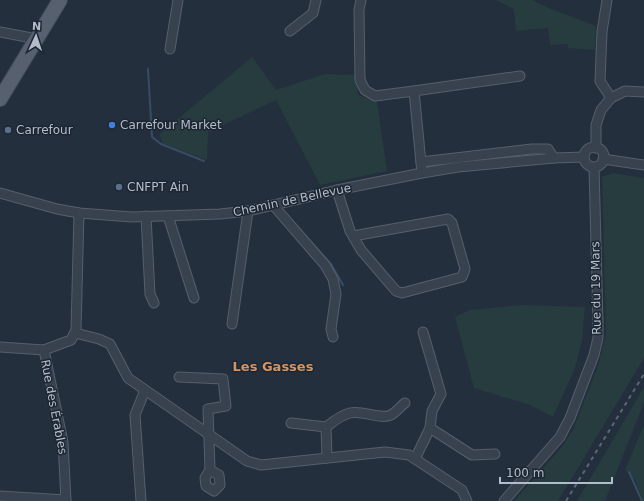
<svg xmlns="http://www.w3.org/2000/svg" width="644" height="501" font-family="'DejaVu Sans',sans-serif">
<rect width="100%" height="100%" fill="#242f3e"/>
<g fill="#263c3f">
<polygon points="496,0 532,0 551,9 596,26 595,50 568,48 568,44 550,45 548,28 516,31 514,9"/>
<polygon points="252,57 276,90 325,74 357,75 358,95 377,102 387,171 320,185 276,100 208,132 207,160 162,143 160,134"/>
<polygon points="613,173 644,178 644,358 558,501 514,501 562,447 573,430 598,366 606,335 602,177"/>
<polygon points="522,305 585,307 582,341 575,368 553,417 530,405 474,388 455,317 470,310"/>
<polygon points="644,387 644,402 605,501 577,501"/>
<polygon points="644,425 644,501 643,501 635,480 625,470"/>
</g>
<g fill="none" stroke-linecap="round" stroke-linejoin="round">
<g stroke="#394c67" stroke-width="2">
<polyline points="148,69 152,137 161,144 204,161"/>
<polyline points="294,223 331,264 343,285"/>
<polyline points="629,472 642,501"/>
</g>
<defs>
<g id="street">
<polyline points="361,0 359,10 360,80 365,90 375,96 414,91"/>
<polyline points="607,0 602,32 600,81 611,98"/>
<polyline points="290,31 313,13 316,0"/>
<polyline points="0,32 37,39"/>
<polyline points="170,49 178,0"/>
<circle cx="594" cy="157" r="10"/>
<polyline points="596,148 596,125 601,110 611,98 625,91 644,92"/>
<polyline points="603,159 644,165"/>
<polyline points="421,162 532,149 548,149 554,158"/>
<polyline points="422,173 414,91 520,76"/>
<polyline points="337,190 350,231 361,250 396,291 402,293 462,277 465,269 452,223 448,219 353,236"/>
<polyline points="0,193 57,209 79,213 132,217 220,214 248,211 337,190 422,173 458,167 554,158 584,157"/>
<polyline points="273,205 325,265 333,279 336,294 331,329 333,337"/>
<polyline points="146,216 150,294 154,303"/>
<polyline points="168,216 194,298"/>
<polyline points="232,324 248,211"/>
<polyline points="75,333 99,339 110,344 128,378 247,461 261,465 385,452 409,455 462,490 467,501"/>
<polyline points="0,347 44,350"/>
<polyline points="179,377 223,379 226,406 208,409 210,470 205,478 206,486 214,491 220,485 219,475 210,470"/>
<polyline points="291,423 326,427 327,458"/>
<path d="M326,427C334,421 341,415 350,413C363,410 380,420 391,415C396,412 401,406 405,403"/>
<polyline points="430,428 472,455 495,454"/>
<polyline points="415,459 430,428 432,411 441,394 423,332"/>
<polyline points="0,496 66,500"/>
<polyline points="66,501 63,442 44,350 71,340 76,330 79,213"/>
<polyline points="141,501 135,415 145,390"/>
<polyline points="504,501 560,437 570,418 594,355 598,338 598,322 594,167"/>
</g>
<polyline id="primary" points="0,99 60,0"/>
</defs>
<use href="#street" stroke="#565f6c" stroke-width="11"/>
<use href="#primary" stroke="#414a57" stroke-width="16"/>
<use href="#street" stroke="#38414e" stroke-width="9"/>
<use href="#primary" stroke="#56606e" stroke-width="14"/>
<polyline stroke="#5a6575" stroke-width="2" stroke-dasharray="4 4" stroke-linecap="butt" points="566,501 644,374"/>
</g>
<circle fill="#3f7fe0" stroke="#1d2633" stroke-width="1.5" cx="112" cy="125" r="4"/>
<g fill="#5c6f8a" stroke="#1d2633" stroke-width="1.5">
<circle cx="8" cy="130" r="4"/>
<circle cx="119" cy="187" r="4"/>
</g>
<g text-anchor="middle" stroke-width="3" stroke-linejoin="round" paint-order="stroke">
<g font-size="12" fill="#b4bcc9" stroke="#1d2633" text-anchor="start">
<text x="120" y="129">Carrefour Market</text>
<text x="16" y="134">Carrefour</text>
<text x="127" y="191">CNFPT Ain</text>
</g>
<g font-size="12" fill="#b4bcc9" stroke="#1d2633">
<text transform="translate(292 200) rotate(-12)" y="4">Chemin de Bellevue</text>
<text transform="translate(596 288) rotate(-91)" y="4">Rue du 19 Mars</text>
<text transform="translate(54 407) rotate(79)" y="4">Rue des Érables</text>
</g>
<g font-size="13" font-weight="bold" fill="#d59563" stroke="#1d2633">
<text x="273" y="371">Les Gasses</text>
</g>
</g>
<g transform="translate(36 36) rotate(3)" stroke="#1d2633" stroke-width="3" paint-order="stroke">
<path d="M0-3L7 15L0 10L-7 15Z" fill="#b4bcc9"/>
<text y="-6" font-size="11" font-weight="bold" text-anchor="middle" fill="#b4bcc9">N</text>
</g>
<path d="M500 477v6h112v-6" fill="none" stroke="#b4bcc9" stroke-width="2"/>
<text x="506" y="477" font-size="12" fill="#b4bcc9" stroke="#1d2633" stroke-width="3" paint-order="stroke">100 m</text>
</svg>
